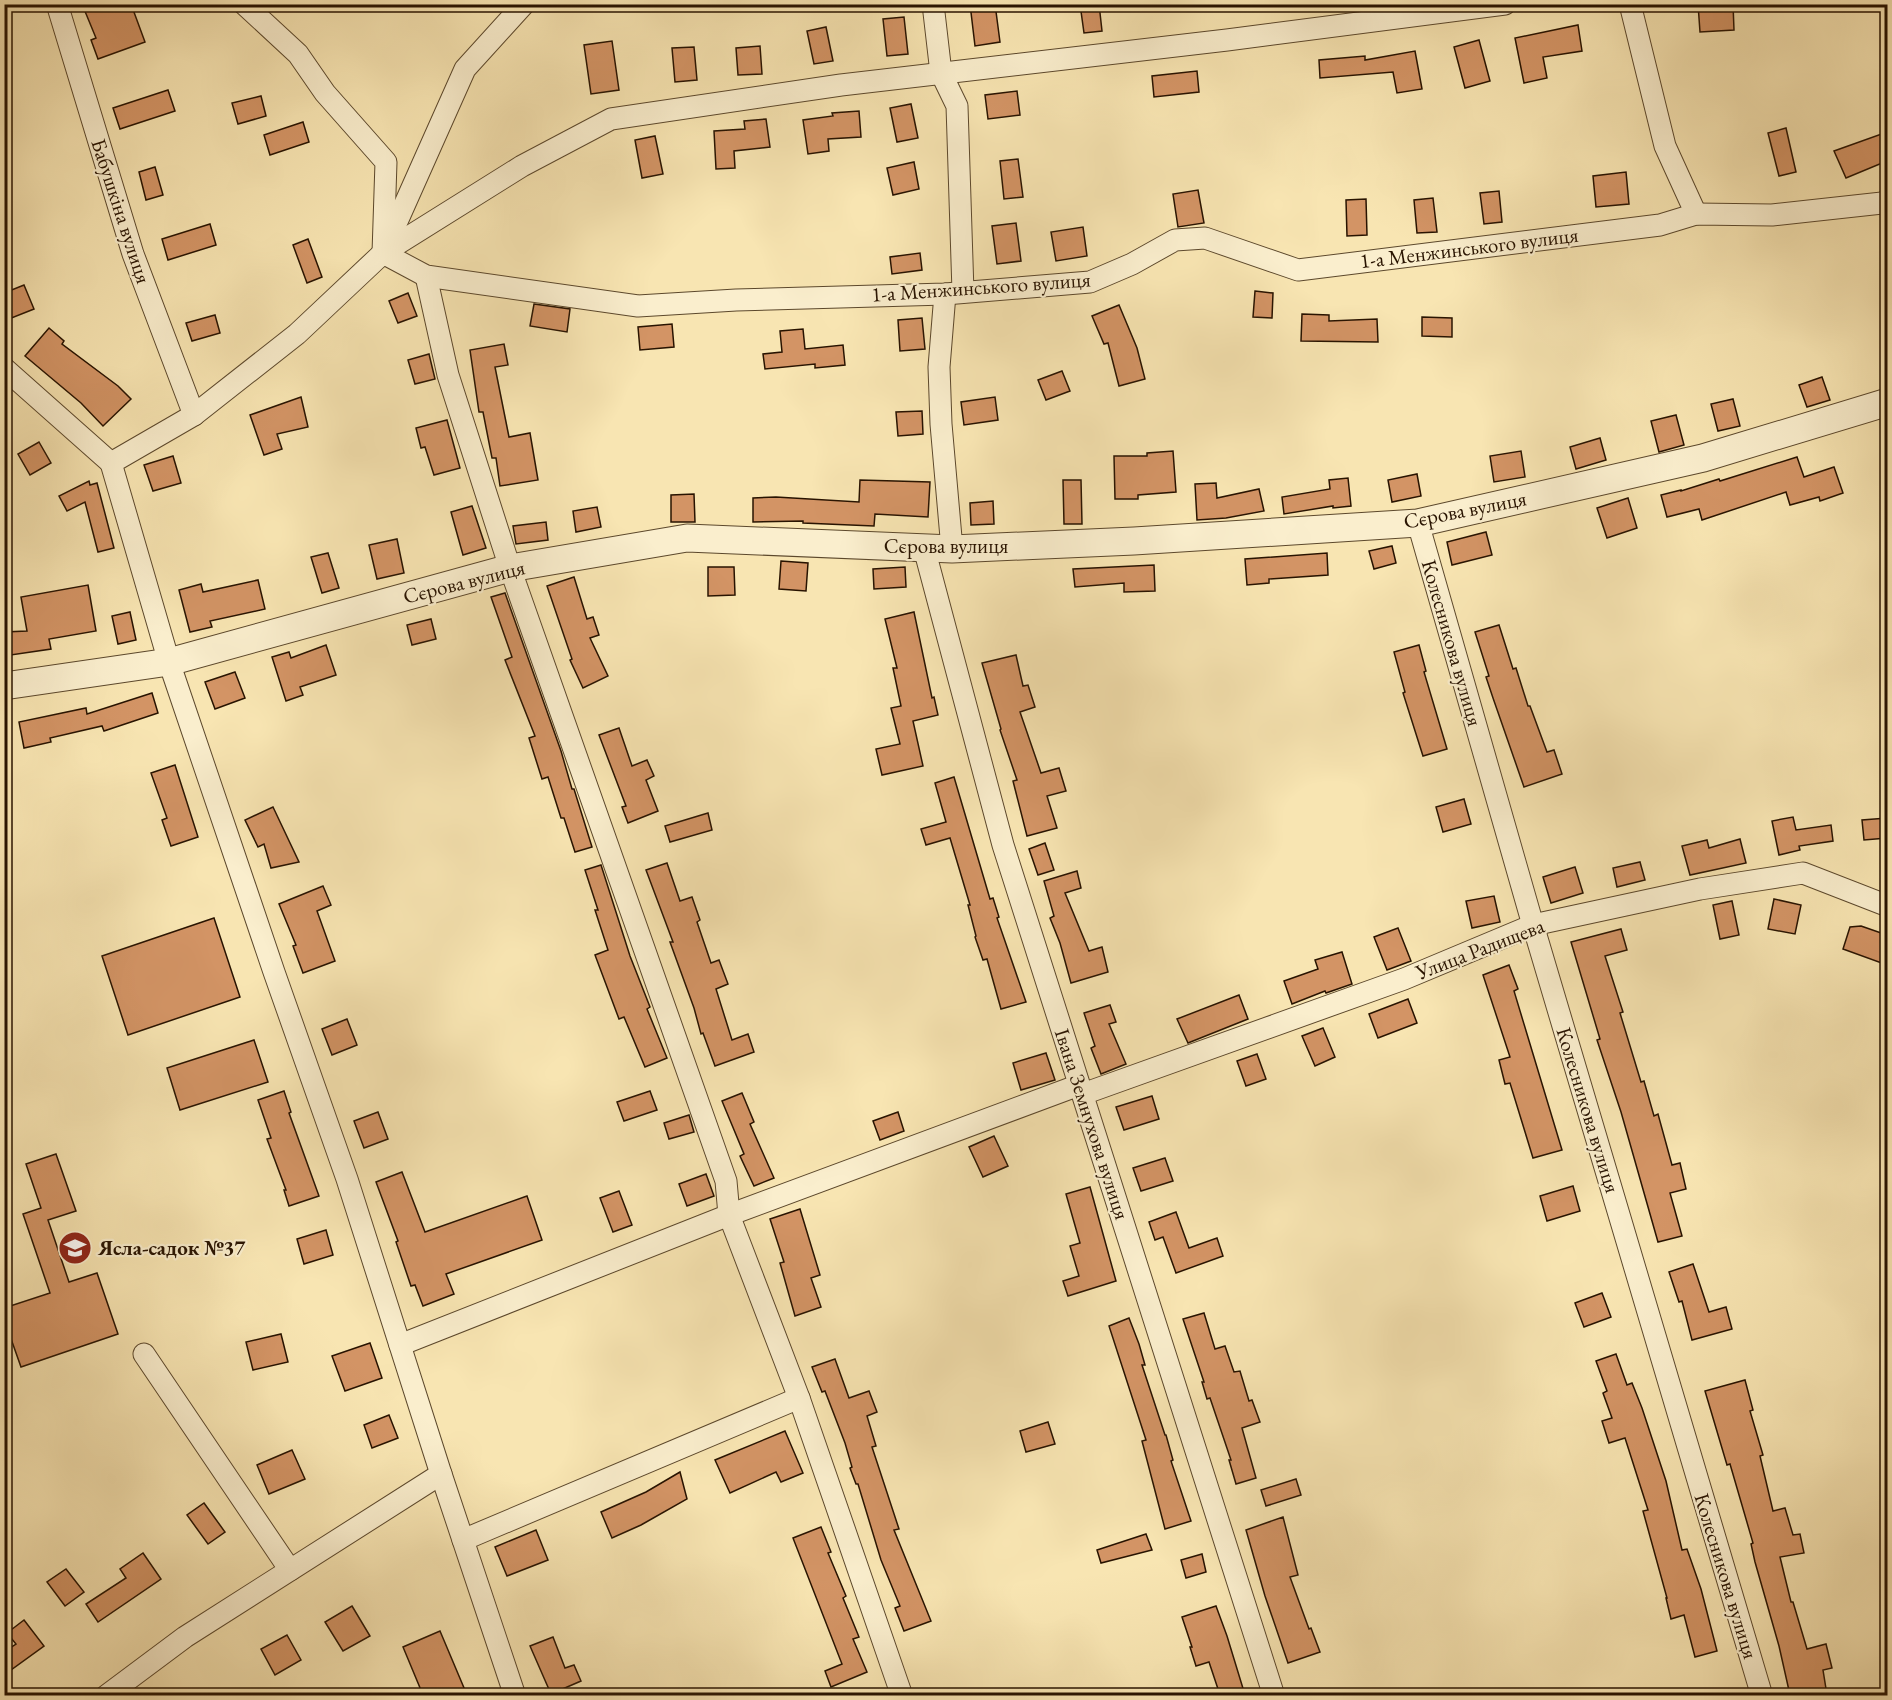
<svg xmlns="http://www.w3.org/2000/svg" width="1892" height="1700" font-family="'EB Garamond',serif">
<rect width="100%" height="100%" fill="#f8e5b2"/>
<filter id="stains"><feTurbulence type="fractalNoise" baseFrequency=".00333" numOctaves="4"/><feColorMatrix values="0 0 0 0 .2 0 0 0 0 .09 0 0 0 0 .02 0 0 0 .5 -.17"/></filter>
<radialGradient id="worn" r=".72"><stop offset=".6" stop-color="#630" stop-opacity="0"/><stop offset="1" stop-color="#630" stop-opacity=".3"/></radialGradient>
<g fill="#d39465" stroke="#281300" stroke-width="1.5">
<polygon points="82,4 131,4 145,42 98,59 91,40 96,38"/>
<polygon points="970,4 995,4 1000,42 975,46"/>
<polygon points="1080,4 1099,4 1102,31 1084,33"/>
<polygon points="1698,4 1733,4 1734,30 1700,32"/>
<polygon points="904,17 908,54 887,56 883,19"/>
<polygon points="1578,25 1582,51 1543,57 1547,78 1524,83 1515,38"/>
<polygon points="826,27 833,61 814,64 807,31"/>
<polygon points="1479,40 1490,81 1465,88 1454,47"/>
<polygon points="612,41 619,90 591,94 584,45"/>
<polygon points="760,46 762,74 738,75 736,48"/>
<polygon points="694,47 697,80 675,82 672,48"/>
<polygon points="1415,51 1422,89 1397,93 1393,72 1320,78 1319,60 1365,56 1365,60"/>
<polygon points="1197,71 1199,92 1154,97 1152,76"/>
<polygon points="168,90 175,111 120,129 113,108"/>
<polygon points="1017,91 1020,115 988,119 985,95"/>
<polygon points="261,96 266,116 238,124 232,103"/>
<polygon points="911,104 918,138 897,142 890,108"/>
<polygon points="859,111 861,137 828,139 829,151 808,154 803,120 833,116 832,113"/>
<polygon points="766,119 770,147 734,151 735,168 716,169 714,131 745,129 744,121"/>
<polygon points="303,122 309,142 270,155 264,135"/>
<polygon points="1786,128 1796,172 1779,176 1768,133"/>
<polygon points="1887,132 1887,161 1846,178 1834,151"/>
<polygon points="655,136 663,174 642,178 635,140"/>
<polygon points="1018,159 1023,197 1004,199 1000,161"/>
<polygon points="914,162 919,189 893,195 887,168"/>
<polygon points="155,167 163,195 146,200 139,172"/>
<polygon points="1626,172 1629,204 1596,207 1593,176"/>
<polygon points="1198,190 1204,223 1178,227 1173,194"/>
<polygon points="1499,191 1502,222 1484,224 1480,193"/>
<polygon points="1433,198 1437,232 1417,233 1414,200"/>
<polygon points="1366,199 1367,235 1347,236 1346,200"/>
<polygon points="1016,223 1021,261 997,264 992,226"/>
<polygon points="210,224 216,245 168,260 162,239"/>
<polygon points="1083,227 1087,256 1056,261 1051,232"/>
<polygon points="308,239 322,277 307,283 293,245"/>
<polygon points="920,253 922,270 892,274 890,257"/>
<polygon points="24,285 34,309 4,321 4,293"/>
<polygon points="1255,291 1273,293 1272,318 1253,317"/>
<polygon points="408,293 417,316 398,323 389,301"/>
<polygon points="534,304 570,309 567,332 530,326"/>
<polygon points="1119,305 1137,348 1145,379 1119,386 1108,343 1104,344 1092,316"/>
<polygon points="1302,314 1329,315 1329,321 1377,319 1378,342 1301,341"/>
<polygon points="215,315 220,333 192,341 186,323"/>
<polygon points="1422,317 1452,318 1452,337 1422,336"/>
<polygon points="922,318 925,349 900,351 898,320"/>
<polygon points="672,324 674,347 640,350 638,327"/>
<polygon points="49,328 64,341 62,344 118,386 131,399 103,426 81,403 25,356"/>
<polygon points="803,329 805,349 843,345 845,365 815,368 815,364 765,369 763,354 782,352 780,331"/>
<polygon points="504,344 508,365 495,367 509,437 530,433 538,480 500,486 496,458 492,458 483,412 479,412 470,350"/>
<polygon points="429,354 435,379 415,384 408,360"/>
<polygon points="1062,371 1070,391 1046,400 1038,380"/>
<polygon points="1822,377 1830,400 1807,407 1799,385"/>
<polygon points="301,397 308,427 277,434 282,449 264,455 250,415"/>
<polygon points="995,397 998,420 964,425 961,402"/>
<polygon points="1733,399 1740,426 1718,431 1711,404"/>
<polygon points="922,411 923,434 898,436 896,412"/>
<polygon points="1676,415 1684,445 1659,452 1651,421"/>
<polygon points="447,420 460,468 434,475 425,447 421,448 416,428"/>
<polygon points="1600,438 1606,460 1576,469 1570,447"/>
<polygon points="39,442 51,463 30,475 18,454"/>
<polygon points="1173,451 1176,492 1138,495 1138,499 1115,499 1114,456 1147,456 1147,453"/>
<polygon points="1521,451 1525,477 1494,482 1490,456"/>
<polygon points="173,456 181,483 153,491 144,465"/>
<polygon points="1797,457 1804,477 1834,467 1843,493 1820,501 1819,497 1790,505 1786,492 1702,520 1699,509 1667,517 1661,495 1681,490 1681,491 1719,479 1720,481"/>
<polygon points="1417,474 1421,496 1392,502 1388,480"/>
<polygon points="1348,478 1351,506 1333,508 1333,506 1284,514 1282,497 1330,489 1329,480"/>
<polygon points="860,480 930,482 928,517 875,514 874,526 803,523 803,521 753,522 753,498 776,497 859,502"/>
<polygon points="1063,480 1081,480 1082,524 1064,524"/>
<polygon points="89,481 90,485 97,483 114,548 98,552 85,502 67,511 59,496"/>
<polygon points="1216,483 1217,498 1259,489 1264,511 1226,518 1197,520 1195,484"/>
<polygon points="694,494 695,522 671,522 671,495"/>
<polygon points="1628,498 1637,528 1607,538 1597,508"/>
<polygon points="993,501 994,524 971,525 970,503"/>
<polygon points="472,506 486,548 463,555 451,512"/>
<polygon points="597,507 601,527 576,532 573,511"/>
<polygon points="546,522 548,540 516,544 513,526"/>
<polygon points="1486,532 1492,555 1452,565 1447,542"/>
<polygon points="397,539 404,573 377,579 369,545"/>
<polygon points="1392,546 1396,563 1374,569 1369,551"/>
<polygon points="328,553 339,588 322,593 311,557"/>
<polygon points="1327,553 1328,575 1269,579 1269,583 1247,585 1245,559"/>
<polygon points="781,561 808,563 806,591 779,589"/>
<polygon points="1154,565 1155,591 1124,592 1124,583 1075,587 1073,569"/>
<polygon points="708,567 734,567 735,595 708,596"/>
<polygon points="905,567 906,587 874,589 873,569"/>
<polygon points="574,577 587,619 593,617 599,635 590,638 608,676 583,688 570,660 572,659 547,586"/>
<polygon points="258,580 265,609 210,621 212,627 190,632 179,590 201,584 203,592"/>
<polygon points="88,585 96,631 49,639 51,649 4,656 4,632 27,631 21,597"/>
<polygon points="505,593 561,751 572,789 574,789 592,847 575,852 564,818 561,818 548,777 542,779 529,738 535,736 505,660 512,657 491,597"/>
<polygon points="130,612 136,640 118,644 112,616"/>
<polygon points="914,612 932,698 934,697 938,715 913,721 923,766 882,775 876,749 900,744 891,708 901,706 893,668 897,668 885,619"/>
<polygon points="431,619 436,639 412,645 407,625"/>
<polygon points="1499,625 1513,669 1516,668 1528,706 1530,706 1547,752 1554,750 1562,774 1524,787 1493,698 1486,677 1489,676 1475,632"/>
<polygon points="326,645 336,675 300,687 303,695 286,701 272,657 289,652 291,658"/>
<polygon points="1419,645 1426,671 1424,672 1447,749 1423,756 1403,693 1405,692 1394,652"/>
<polygon points="1016,655 1023,686 1028,685 1035,707 1020,712 1041,773 1059,768 1066,791 1047,796 1057,828 1027,836 1013,781 1017,780 1000,730 1001,729 982,663"/>
<polygon points="235,672 245,698 215,709 205,682"/>
<polygon points="152,693 158,713 104,731 102,726 50,738 51,742 24,748 19,722 86,708 87,714"/>
<polygon points="619,728 632,766 647,760 654,776 646,780 658,811 628,823 622,807 626,806 599,735"/>
<polygon points="175,765 198,837 171,846 162,820 167,818 151,773"/>
<polygon points="954,777 990,899 993,898 999,917 997,918 1026,1002 1001,1009 987,959 983,960 975,937 976,936 968,905 970,905 950,838 926,845 921,829 946,822 935,783"/>
<polygon points="1464,799 1471,824 1443,832 1436,807"/>
<polygon points="273,807 299,862 271,868 264,844 258,847 245,820"/>
<polygon points="708,813 712,830 670,842 665,826"/>
<polygon points="1793,817 1796,830 1831,825 1833,841 1799,846 1800,850 1779,855 1772,821"/>
<polygon points="1887,818 1887,838 1864,840 1862,820"/>
<polygon points="1740,839 1746,863 1690,875 1682,846 1707,840 1709,848"/>
<polygon points="1045,843 1054,870 1038,875 1029,849"/>
<polygon points="1640,862 1645,880 1617,887 1613,868"/>
<polygon points="667,863 680,901 692,897 700,920 697,922 711,963 719,960 728,984 716,989 732,1040 748,1034 754,1052 715,1066 703,1033 701,1034 694,1008 670,942 673,942 646,870"/>
<polygon points="601,865 630,956 650,1007 647,1009 667,1058 645,1067 624,1017 619,1019 595,955 608,950 595,910 598,910 585,870"/>
<polygon points="1575,867 1583,893 1551,903 1543,877"/>
<polygon points="1077,871 1081,888 1065,893 1089,951 1102,947 1108,972 1071,983 1060,943 1050,918 1054,916 1044,881"/>
<polygon points="323,886 331,905 317,911 335,961 303,973 293,946 296,945 279,904"/>
<polygon points="1494,896 1500,922 1472,928 1466,901"/>
<polygon points="1774,899 1801,905 1795,934 1768,929"/>
<polygon points="1732,901 1739,935 1720,939 1713,905"/>
<polygon points="214,918 240,997 128,1035 102,956"/>
<polygon points="1861,926 1887,935 1887,965 1843,949 1850,927"/>
<polygon points="1398,928 1411,961 1387,970 1374,937"/>
<polygon points="1621,929 1627,950 1605,956 1623,1012 1620,1013 1641,1082 1644,1081 1654,1116 1658,1114 1672,1165 1680,1163 1686,1189 1670,1193 1682,1236 1658,1242 1621,1112 1597,1040 1600,1039 1571,942"/>
<polygon points="1342,952 1352,984 1326,993 1325,991 1292,1004 1284,981 1318,969 1315,960"/>
<polygon points="1509,965 1518,989 1514,991 1562,1150 1533,1158 1510,1083 1505,1084 1499,1060 1510,1057 1483,975"/>
<polygon points="1239,995 1248,1019 1188,1043 1177,1019"/>
<polygon points="1408,999 1417,1023 1378,1038 1369,1014"/>
<polygon points="1110,1005 1116,1022 1109,1024 1126,1064 1101,1074 1091,1048 1095,1046 1084,1013"/>
<polygon points="347,1019 357,1045 332,1055 322,1029"/>
<polygon points="1323,1028 1335,1057 1315,1066 1302,1036"/>
<polygon points="254,1040 268,1082 180,1110 167,1068"/>
<polygon points="1046,1053 1055,1080 1021,1090 1013,1063"/>
<polygon points="1257,1054 1266,1079 1246,1086 1237,1061"/>
<polygon points="284,1091 291,1112 289,1113 319,1196 289,1206 284,1190 286,1190 267,1139 271,1138 258,1100"/>
<polygon points="650,1091 657,1110 624,1121 617,1102"/>
<polygon points="742,1093 754,1122 750,1124 774,1178 754,1186 740,1156 744,1154 722,1101"/>
<polygon points="1152,1096 1159,1119 1124,1130 1116,1107"/>
<polygon points="378,1112 388,1139 364,1148 354,1121"/>
<polygon points="898,1112 904,1131 880,1140 873,1121"/>
<polygon points="689,1115 694,1132 669,1139 664,1123"/>
<polygon points="994,1136 1008,1166 983,1177 969,1147"/>
<polygon points="56,1154 76,1211 48,1220 69,1282 97,1273 118,1334 21,1367 4,1319 4,1308 50,1293 23,1214 41,1208 26,1164"/>
<polygon points="1165,1158 1173,1181 1141,1191 1133,1168"/>
<polygon points="402,1172 425,1232 527,1196 542,1240 446,1274 454,1294 423,1306 415,1285 411,1286 396,1242 398,1241 376,1182"/>
<polygon points="706,1174 714,1196 687,1206 679,1184"/>
<polygon points="1573,1186 1580,1211 1547,1221 1540,1196"/>
<polygon points="1090,1187 1116,1281 1068,1296 1063,1281 1079,1276 1070,1246 1080,1243 1066,1194"/>
<polygon points="619,1191 632,1225 613,1232 600,1198"/>
<polygon points="800,1209 820,1275 811,1278 821,1307 795,1316 780,1263 784,1262 770,1219"/>
<polygon points="1176,1212 1189,1248 1217,1238 1223,1256 1176,1273 1163,1237 1155,1240 1149,1222"/>
<polygon points="326,1230 333,1255 304,1264 297,1239"/>
<polygon points="1693,1264 1709,1312 1726,1307 1732,1329 1692,1340 1682,1301 1679,1302 1669,1272"/>
<polygon points="1602,1293 1611,1317 1584,1327 1575,1303"/>
<polygon points="1204,1313 1215,1349 1225,1346 1234,1372 1240,1371 1249,1401 1252,1400 1260,1422 1242,1428 1256,1478 1236,1484 1229,1460 1231,1460 1210,1398 1207,1399 1202,1382 1204,1382 1183,1319"/>
<polygon points="1129,1318 1139,1344 1145,1365 1142,1365 1165,1435 1166,1435 1173,1460 1171,1461 1191,1521 1165,1529 1142,1441 1146,1440 1109,1326"/>
<polygon points="281,1334 288,1362 253,1370 246,1342"/>
<polygon points="370,1343 382,1378 345,1391 332,1356"/>
<polygon points="1616,1354 1627,1385 1632,1383 1642,1408 1666,1481 1682,1550 1687,1549 1701,1589 1717,1651 1695,1657 1684,1615 1671,1619 1666,1598 1667,1598 1643,1511 1648,1510 1625,1438 1609,1443 1602,1421 1612,1418 1603,1393 1607,1391 1596,1361"/>
<polygon points="835,1359 849,1398 869,1391 877,1412 867,1416 876,1446 872,1447 899,1529 894,1530 931,1621 904,1631 895,1608 900,1606 881,1560 858,1484 856,1484 850,1468 852,1467 845,1443 825,1391 822,1392 812,1367"/>
<polygon points="1745,1380 1753,1410 1750,1411 1763,1455 1760,1456 1773,1511 1785,1508 1793,1535 1800,1534 1804,1553 1780,1557 1791,1602 1793,1602 1807,1649 1826,1644 1832,1668 1823,1670 1827,1695 1790,1695 1779,1646 1755,1562 1751,1544 1753,1543 1730,1464 1727,1465 1705,1391"/>
<polygon points="389,1415 398,1438 372,1448 364,1425"/>
<polygon points="1048,1422 1055,1444 1026,1452 1020,1431"/>
<polygon points="785,1431 803,1473 781,1482 776,1472 730,1493 715,1460"/>
<polygon points="292,1450 305,1479 269,1494 257,1465"/>
<polygon points="680,1472 687,1499 641,1525 612,1538 601,1512 646,1492"/>
<polygon points="1296,1479 1301,1495 1266,1506 1261,1490"/>
<polygon points="204,1503 225,1532 208,1544 187,1515"/>
<polygon points="1283,1517 1298,1575 1290,1577 1309,1629 1311,1628 1320,1652 1288,1663 1265,1596 1246,1530"/>
<polygon points="821,1527 831,1552 828,1553 846,1596 843,1598 859,1637 853,1639 867,1672 831,1687 825,1671 842,1664 793,1538"/>
<polygon points="536,1530 548,1560 507,1576 495,1547"/>
<polygon points="1146,1534 1152,1550 1101,1563 1097,1550"/>
<polygon points="143,1553 161,1579 98,1622 86,1604 126,1578 120,1569"/>
<polygon points="1202,1554 1206,1572 1186,1578 1181,1560"/>
<polygon points="66,1569 84,1592 65,1606 47,1582"/>
<polygon points="352,1606 370,1636 343,1651 325,1622"/>
<polygon points="1216,1606 1227,1636 1245,1695 1220,1695 1209,1662 1196,1666 1190,1647 1192,1647 1182,1617"/>
<polygon points="24,1620 44,1646 4,1675 4,1652 16,1644 7,1633"/>
<polygon points="440,1631 467,1695 423,1695 403,1647"/>
<polygon points="287,1635 301,1660 275,1675 261,1649"/>
<polygon points="553,1637 565,1668 574,1665 581,1681 551,1694 530,1646"/>
</g>
<g fill="none" stroke-linecap="round" stroke-linejoin="round">
<defs>
<g id="minor">
<polyline points="57,4 133,254 194,415"/>
<polyline points="244,4 298,54 325,93 386,162 383,253"/>
<polyline points="933,4 941,73 957,106 963,292"/>
<polyline points="1630,4 1665,146 1696,214"/>
<polyline points="387,244 465,69 524,4"/>
<polyline points="383,253 522,166 611,119 841,85 1227,40 1505,4"/>
<polyline points="426,276 448,375 510,568 726,1181 729,1215 799,1398 902,1696"/>
<polyline points="945,294 939,367 941,424 952,549"/>
<polyline points="4,368 111,463"/>
<polyline points="1418,523 1533,925 1762,1696"/>
<polyline points="924,548 1003,845 1274,1696"/>
<polyline points="1083,1094 1404,979 1533,925 1700,889 1803,873 1888,906"/>
<polyline points="400,1345 729,1215 1079,1085"/>
<polyline points="144,1354 290,1570"/>
<polyline points="463,1540 799,1398"/>
<polyline points="106,1696 185,1637 441,1474"/>
<polyline points="515,1696 441,1474 347,1179 274,972 169,662 111,463 194,415 297,334 383,253 426,276 638,306 736,300 945,294 1090,282 1132,264 1175,240 1205,238 1298,270 1660,225 1696,214 1772,215 1882,203 1888,200"/>
</g>
<polyline id="tertiary" points="4,686 169,662 510,568 687,538 952,549 1134,541 1418,523 1703,458 1888,402"/>
</defs>
<use href="#minor" stroke="#5c482c" stroke-width="23"/>
<use href="#tertiary" stroke="#5c482c" stroke-width="29"/>
<use href="#minor" stroke="#faeecd" stroke-width="21"/>
<use href="#tertiary" stroke="#faeecd" stroke-width="27"/>
</g>
<defs>
<symbol id="school-disc" viewBox="-11 -11 22 22"><circle r="9.5" fill="#8f2418" stroke="#faeecd"/><path d="M0-5L7-2L0 1L-7-2ZM-4 1L0 2.5L4 1V4Q0 6-4 4Z" fill="#fff"/></symbol>
</defs>
<g fill-rule="evenodd">
<use href="#school-disc" x="56" y="1229" width="38" height="38"/>
</g>
<g text-anchor="middle" stroke-width="4.5" stroke-linejoin="round" paint-order="stroke">
<g font-size="21" fill="#281300" stroke="#faeecd">
<text transform="translate(121 211) rotate(72)" y="7">Бабушкіна вулиця</text>
<text transform="translate(1469 248) rotate(-7)" y="7">1-а Менжинського вулиця</text>
<text transform="translate(981 287) rotate(-4)" y="7">1-а Менжинського вулиця</text>
<text transform="translate(1465 510) rotate(-11)" y="7">Сєрова вулиця</text>
<text x="946" y="553">Сєрова вулиця</text>
<text transform="translate(464 582) rotate(-14)" y="7">Сєрова вулиця</text>
<text transform="translate(1452 643) rotate(74)" y="7">Колесникова вулиця</text>
<text transform="translate(1480 949) rotate(-21)" y="7">Улица Радищева</text>
<text transform="translate(1588 1110) rotate(73)" y="7">Колесникова вулиця</text>
<text transform="translate(1092 1124) rotate(72)" y="7">Івана Земнухова вулиця</text>
<text transform="translate(1726 1576) rotate(73)" y="7">Колесникова вулиця</text>
</g>
<g font-size="21" font-weight="bold" fill="#281300" stroke="#faeecd" text-anchor="start">
<text x="98" y="1255">Ясла-садок №37</text>
</g>
</g>
<rect width="1892" height="1700" fill="none" stroke="#f8e5b2" stroke-width="24"/>
<rect x="6" y="6" width="1880" height="1688" fill="none" stroke="#281300" stroke-width="3"/>
<rect x="12" y="12" width="1868" height="1676" fill="none" stroke="#281300" stroke-width="1.5"/>
<rect width="100%" height="100%" filter="url(#stains)"/>
<rect width="100%" height="100%" fill="url(#worn)"/>
</svg>
